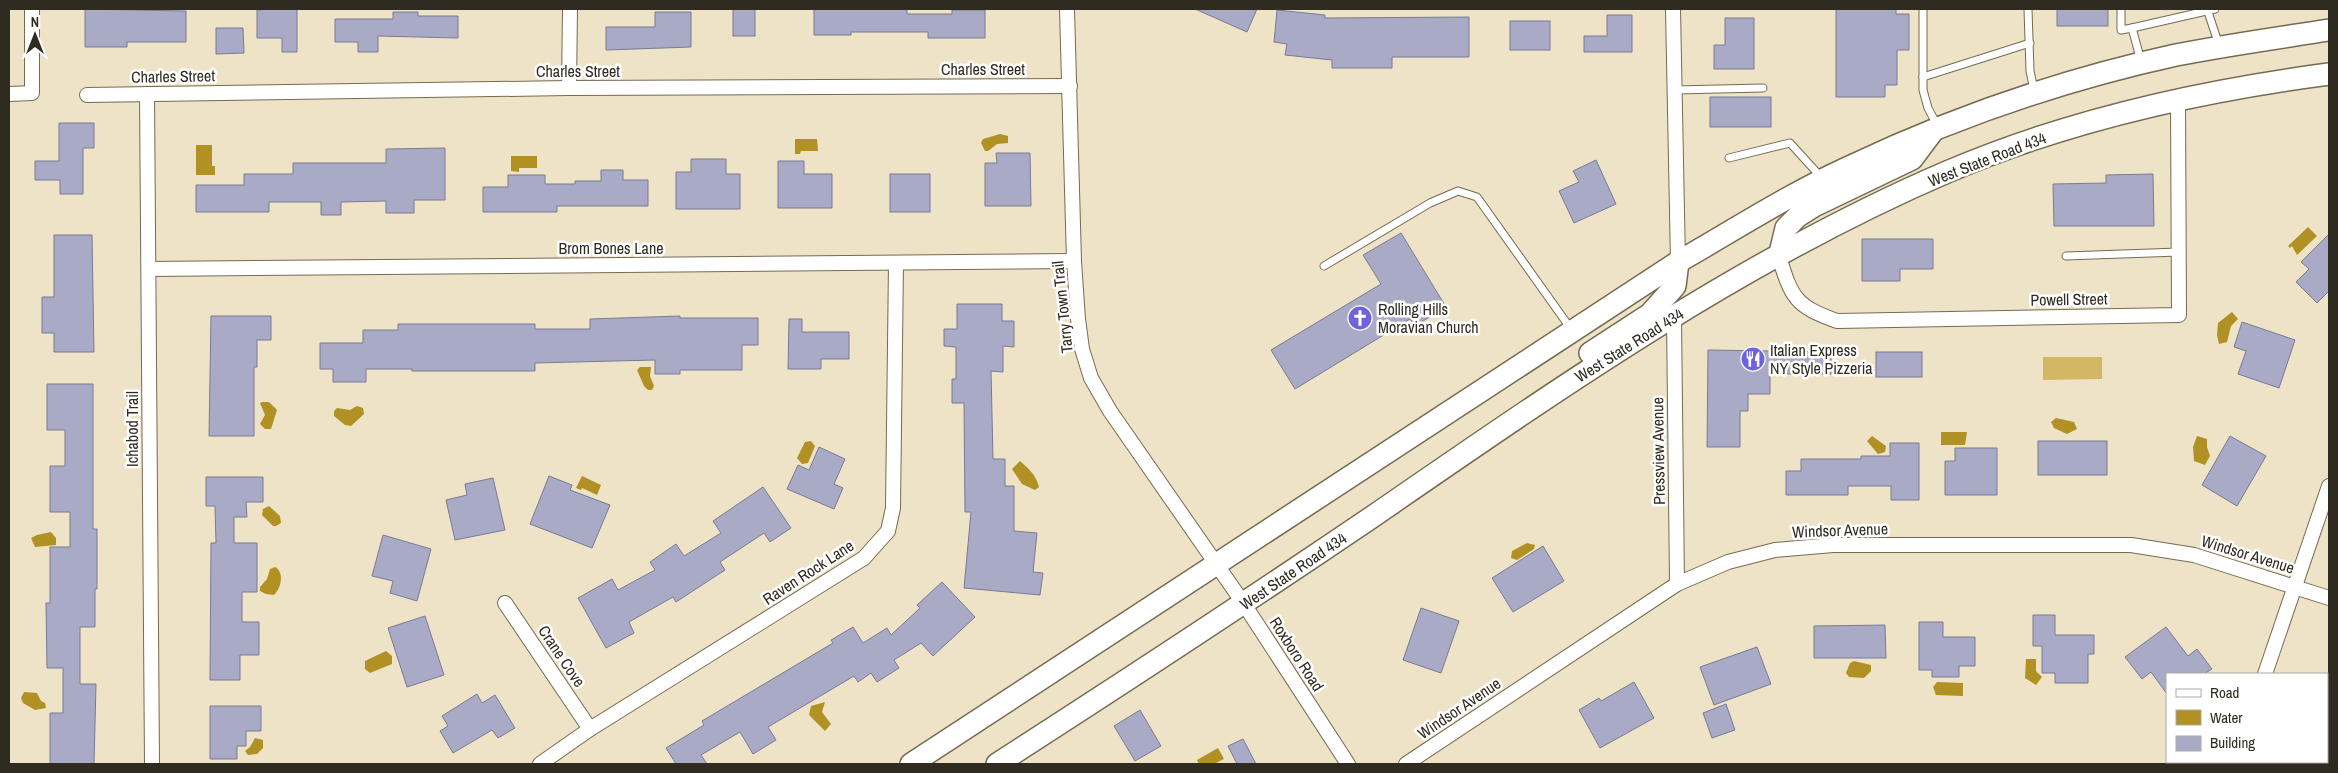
<svg xmlns="http://www.w3.org/2000/svg" width="2338" height="773" font-family="'Archivo Narrow',sans-serif">
<rect width="100%" height="100%" fill="#eee3c7"/>
<polygon fill="#d3b765" points="2043,357 2102,357 2102,379 2043,380"/>
<g fill="#b19024">
<polygon points="1000,134 1008,136 1008,143 997,144 988,151 985,151 981,143 983,139"/>
<polygon points="795,139 817,139 818,151 801,151 800,154 795,154"/>
<polygon points="196,145 212,145 212,166 215,166 215,175 196,175"/>
<polygon points="511,156 537,156 537,168 519,168 519,172 511,171"/>
<polygon points="2308,227 2317,236 2297,255 2292,246 2290,248 2288,246"/>
<polygon points="2232,312 2238,319 2231,326 2227,342 2219,344 2217,335 2218,323"/>
<polygon points="640,367 651,367 650,376 654,386 652,390 648,390 644,386 637,370"/>
<polygon points="262,402 269,402 277,410 271,429 265,429 260,424 265,415 260,403"/>
<polygon points="357,406 363,408 364,414 351,426 345,425 334,416 334,411 337,408 350,410"/>
<polygon points="2056,418 2074,422 2077,429 2067,434 2054,428 2051,422"/>
<polygon points="1941,432 1967,432 1965,445 1941,445"/>
<polygon points="1872,436 1886,446 1885,452 1878,454 1867,441"/>
<polygon points="2197,436 2207,439 2207,447 2210,456 2205,465 2194,461 2193,447"/>
<polygon points="811,441 815,446 808,463 802,464 797,458 805,442"/>
<path d="M1020,461C1029,469 1036,475 1039,487L1035,490L1022,484L1012,469Z"/>
<polygon points="582,476 601,485 597,495 582,488 581,490 576,488"/>
<polygon points="269,506 280,516 281,523 276,526 273,526 262,515 263,509"/>
<polygon points="51,532 56,538 56,545 35,547 31,538 37,535"/>
<polygon points="1527,543 1535,545 1534,549 1517,560 1511,558 1512,551"/>
<path d="M275,567C285,572 281,589 274,595L266,594L260,591V587L267,579L270,569Z"/>
<polygon points="386,651 392,656 392,664 370,673 365,669 365,661"/>
<polygon points="2026,659 2036,659 2036,671 2042,677 2036,685 2025,678"/>
<polygon points="1854,661 1871,665 1871,671 1864,678 1849,677 1846,673 1850,663"/>
<polygon points="1937,682 1963,683 1963,696 1936,695 1933,687"/>
<polygon points="24,692 37,693 41,701 45,703 46,708 35,710 23,703 21,698"/>
<polygon points="825,702 822,712 831,724 825,731 809,715 811,706"/>
<polygon points="255,738 263,740 263,748 257,754 248,755 245,751 250,747"/>
<polygon points="1218,748 1224,759 1214,764 1199,764 1197,760"/>
</g>
<g fill="#a9aac5" stroke="#797a94">
<polygon points="85,9 186,11 186,42 127,42 127,47 85,47"/>
<polygon points="271,9 297,9 297,52 282,52 282,38 257,38 257,10"/>
<rect x="733" y="9" width="22" height="27"/>
<polygon points="814,9 907,9 907,14 952,14 952,10 985,10 985,38 928,38 928,32 851,32 851,35 814,35"/>
<polygon points="1195,9 1257,9 1247,32"/>
<polygon points="1836,9 1896,9 1896,14 1909,14 1909,50 1897,50 1897,85 1885,85 1885,97 1836,97"/>
<rect x="2057" y="9" width="51" height="17"/>
<polygon points="1277,10 1325,15 1325,18 1469,17 1469,57 1392,57 1392,68 1332,68 1332,60 1285,55 1287,44 1274,42"/>
<polygon points="393,12 418,12 418,16 458,16 458,38 378,36 378,52 358,52 358,42 335,42 335,19 393,19"/>
<polygon points="655,12 691,12 691,47 606,50 606,27 655,27"/>
<polygon points="1607,15 1632,15 1632,52 1584,52 1584,36 1607,36"/>
<polygon points="1725,18 1754,18 1754,69 1714,69 1714,45 1725,45"/>
<rect x="1510" y="21" width="40" height="29"/>
<polygon points="216,28 243,28 244,53 216,54"/>
<rect x="1710" y="97" width="61" height="30"/>
<polygon points="59,123 94,123 94,148 83,148 83,194 60,194 60,180 35,180 35,161 59,161"/>
<polygon points="445,148 445,200 414,200 414,213 386,213 386,201 341,202 341,215 321,215 321,202 269,202 269,212 196,212 196,185 244,185 244,174 293,174 293,163 386,163 386,149"/>
<polygon points="996,153 1030,153 1031,206 985,206 985,163 997,163"/>
<polygon points="691,159 726,159 726,174 740,174 740,209 676,209 676,172 691,172"/>
<polygon points="1596,160 1616,204 1574,223 1559,191 1579,182 1573,171"/>
<polygon points="778,161 804,161 804,174 832,174 832,208 778,208"/>
<polygon points="601,170 623,170 623,180 648,180 648,206 557,206 557,212 483,212 483,187 508,187 508,175 545,175 545,184 575,184 575,181 601,181"/>
<rect x="890" y="174" width="40" height="38"/>
<polygon points="2153,174 2154,226 2054,226 2053,184 2106,183 2106,175"/>
<polygon points="1401,233 1446,307 1415,326 1410,319 1295,389 1271,350 1381,284 1363,255"/>
<polygon points="2329,234 2329,291 2317,303 2296,282 2309,269 2301,262"/>
<polygon points="54,235 92,235 94,352 54,352 54,333 42,333 42,297 54,297"/>
<polygon points="1862,239 1933,239 1933,269 1900,269 1900,281 1862,281"/>
<polygon points="957,304 1002,304 1002,321 1014,321 1014,347 1003,346 1003,372 991,371 993,459 1005,459 1005,486 1014,486 1014,531 1037,533 1033,572 1043,573 1040,595 964,588 971,512 965,512 964,403 952,403 952,379 956,379 956,347 944,346 944,329 957,329"/>
<polygon points="211,316 271,316 271,340 257,340 257,367 254,367 254,436 209,436"/>
<polygon points="680,316 680,318 758,318 758,345 742,345 742,370 680,370 680,374 655,374 655,360 535,363 535,371 412,371 412,369 366,369 366,382 333,382 333,369 320,369 320,343 363,343 363,330 398,330 398,324 535,324 535,329 590,329 590,319"/>
<polygon points="789,319 802,319 802,332 849,332 849,359 821,359 821,369 788,369"/>
<polygon points="2242,322 2295,340 2279,388 2238,374 2246,351 2234,347"/>
<polygon points="1708,350 1831,352 1831,374 1770,374 1770,394 1748,394 1748,411 1740,411 1740,447 1707,447"/>
<rect x="1876" y="352" width="46" height="25"/>
<polygon points="47,384 93,384 93,529 97,529 97,589 95,589 95,627 80,627 80,684 96,684 94,764 50,764 50,713 63,713 63,668 47,668 46,603 50,603 50,547 70,547 70,512 50,512 50,466 65,466 65,430 47,430"/>
<polygon points="2230,436 2266,456 2237,506 2202,485"/>
<rect x="2038" y="441" width="69" height="34"/>
<polygon points="1890,443 1919,443 1919,500 1891,500 1891,486 1848,486 1848,495 1786,495 1786,471 1801,471 1801,459 1861,459 1861,456 1890,456"/>
<polygon points="819,447 845,459 834,484 843,488 834,509 787,489 798,465 809,470"/>
<polygon points="1955,448 1997,448 1997,495 1945,495 1945,461 1955,461"/>
<polygon points="549,476 572,485 570,490 610,505 592,548 530,524"/>
<polygon points="206,477 263,477 263,502 246,502 247,517 234,517 234,543 257,543 257,592 242,592 242,622 259,622 259,655 240,655 240,680 210,680 211,543 216,543 215,506 206,506"/>
<polygon points="493,478 505,530 455,540 446,500 467,495 465,484"/>
<polygon points="763,487 791,528 770,542 764,533 720,562 725,570 676,602 673,597 629,622 634,633 606,648 578,598 612,579 618,590 655,570 650,562 676,544 684,556 721,533 713,521"/>
<polygon points="383,535 431,549 417,601 390,593 393,581 372,576"/>
<polygon points="1543,546 1564,581 1513,612 1492,578"/>
<polygon points="942,582 975,617 933,656 921,643 894,660 899,668 877,682 871,673 858,682 854,676 768,727 776,740 753,754 740,732 701,755 707,764 676,764 666,748 704,725 702,721 833,643 831,640 853,627 863,643 887,628 891,635 920,608 917,605"/>
<polygon points="1421,608 1459,621 1441,673 1403,660"/>
<polygon points="2033,615 2055,615 2055,635 2094,635 2094,654 2088,654 2088,683 2055,683 2055,673 2042,673 2042,646 2033,646"/>
<polygon points="425,616 444,675 407,687 388,628"/>
<polygon points="1919,622 1943,622 1943,637 1975,637 1975,666 1959,666 1959,677 1932,677 1932,670 1919,670"/>
<polygon points="1885,625 1886,658 1814,658 1814,626"/>
<polygon points="2166,627 2188,656 2197,649 2212,669 2204,674 2167,674 2167,694 2151,672 2142,679 2125,657"/>
<polygon points="1757,647 1771,684 1714,705 1700,667"/>
<polygon points="1634,682 1654,718 1600,748 1579,710 1599,698 1601,701"/>
<polygon points="477,694 482,703 495,695 515,728 498,738 492,730 453,753 440,731 448,726 442,716"/>
<polygon points="1726,704 1735,730 1712,738 1703,713"/>
<polygon points="210,706 261,706 261,731 246,731 246,746 237,746 237,759 210,759"/>
<polygon points="1140,710 1161,746 1135,761 1114,726"/>
<polygon points="1243,739 1256,764 1237,764 1228,746"/>
</g>
<g fill="none" stroke-linecap="round" stroke-linejoin="round">
<defs>
<g id="lane">
<polyline points="1923,9 1923,90 1928,108 1937,125"/>
<polyline points="2028,9 2030,71 2034,90"/>
<polyline points="2121,9 2121,30 2132,28 2141,61"/>
<polyline points="2208,12 2219,45"/>
<polyline points="2132,28 2215,9"/>
<polyline points="1923,77 2030,43"/>
<polyline points="1675,90 1763,88"/>
<polyline points="1729,158 1790,143 1821,177"/>
<polyline points="2066,256 2179,252"/>
<polyline points="1324,266 1430,203 1458,191 1477,197 1571,329"/>
</g>
<g id="street">
<polyline points="1067,9 1074,261 1078,319 1082,349 1091,378 1110,411 1244,604 1348,764"/>
<polyline points="1673,9 1678,262"/>
<polyline points="569,88 570,9"/>
<polyline points="9,94 32,93 32,9"/>
<polyline points="147,94 152,764"/>
<polyline points="87,95 569,88 1070,86"/>
<path d="M1779,257C1792,298 1795,306 1837,321L2179,315L2178,100"/>
<polyline points="149,269 1074,261"/>
<polyline points="1674,318 1677,584"/>
<polyline points="505,603 590,729"/>
<polyline points="2265,674 2329,486"/>
<polyline points="540,764 590,729 864,558 888,531 893,508 896,263"/>
<polyline points="1406,764 1677,584 1728,562 1775,550 1833,545 2131,545 2194,555 2329,598"/>
<polyline points="2236,764 2236,762"/>
</g>
<g id="primary">
<polyline points="1779,257 1786,228 1798,216 1814,206 1912,159 1933,131"/>
<polyline points="1590,353 1650,314 1675,286 1678,262"/>
<path d="M911,764L1678,262C1734,230 1788,195 1847,168C1952,118 2062,80 2176,55C2227,45 2278,38 2329,30"/>
<path d="M997,764C1123,683 1248,601 1372,517C1555,391 1742,260 1947,172C2068,120 2199,91 2329,74"/>
</g>
</defs>
<use href="#lane" stroke="#746b51" stroke-width="9"/>
<use href="#street" stroke="#746b51" stroke-width="16"/>
<use href="#primary" stroke="#746b51" stroke-width="24"/>
<use href="#lane" stroke="#fff" stroke-width="7"/>
<use href="#street" stroke="#fff" stroke-width="14"/>
<use href="#primary" stroke="#fff" stroke-width="21"/>
</g>
<defs>
<symbol id="church-disc" viewBox="-11 -11 22 22"><circle r="9.5" fill="#6e63dd" stroke="#fff"/><path d="M-1.2-6h2.4v3.5h3.3v2.4h-3.3V6h-2.4V-.1h-3.3v-2.4h3.3Z" fill="#fff"/></symbol>
<symbol id="restaurant-disc" viewBox="-11 -11 22 22"><circle r="9.5" fill="#6e63dd" stroke="#fff"/><path d="M-5-6h1v4h1v-4h1v4h1v-4h1v5L-1.5 .5V6h-2V.5L-5-1ZM5-6V6H3V1.5H1.5Q1.5-4 5-6Z" fill="#fff"/></symbol>
</defs>
<g fill-rule="evenodd">
<use href="#church-disc" x="1346" y="304" width="28" height="28"/>
<use href="#restaurant-disc" x="1739" y="345" width="28" height="28"/>
</g>
<g text-anchor="middle" stroke-width="5" stroke-linejoin="round" paint-order="stroke">
<g font-size="16" fill="#2f2b20" stroke="#fff">
<text x="983" y="75">Charles Street</text>
<text x="578" y="77">Charles Street</text>
<text transform="translate(173 76) rotate(-1)" y="6">Charles Street</text>
<text transform="translate(1987 159) rotate(-21)" y="6">West State Road 434</text>
<text x="611" y="254">Brom Bones Lane</text>
<text transform="translate(2069 299) rotate(-1)" y="6">Powell Street</text>
<text transform="translate(1062 307) rotate(-96)" y="6">Tarry Town Trail</text>
<text transform="translate(1629 345) rotate(-32)" y="6">West State Road 434</text>
<text transform="translate(132 429) rotate(-90)" y="6">Ichabod Trail</text>
<text transform="translate(1658 451) rotate(-91)" y="6">Pressview Avenue</text>
<text transform="translate(1840 530) rotate(-2)" y="6">Windsor Avenue</text>
<text transform="translate(2248 554) rotate(17)" y="6">Windsor Avenue</text>
<text transform="translate(1293 571) rotate(-34)" y="6">West State Road 434</text>
<text transform="translate(808 572) rotate(-33)" y="6">Raven Rock Lane</text>
<text transform="translate(1297 654) rotate(57)" y="6">Roxboro Road</text>
<text transform="translate(562 656) rotate(56)" y="6">Crane Cove</text>
<text transform="translate(1459 708) rotate(-34)" y="6">Windsor Avenue</text>
</g>
<g font-size="16" fill="#2f2b20" stroke="#fff" text-anchor="start">
<text x="1378" y="315">Rolling Hills<tspan x="1378" dy="18">Moravian Church</tspan></text>
<text x="1770" y="356">Italian Express<tspan x="1770" dy="18">NY Style Pizzeria</tspan></text>
</g>
</g>
<rect width="2338" height="773" fill="none" stroke="#2f2b20" stroke-width="20"/>
<rect x="2166" y="673" width="162" height="90" fill="#ffffff" stroke="#acaaa6"/>
<rect x="2176" y="689" width="25" height="8" fill="#ffffff" stroke="#acaaa6"/>
<text x="2210" y="698" font-size="15" fill="#2f2b20">Road</text>
<rect x="2176" y="710" width="25" height="15" fill="#b19024" stroke="#acaaa6"/>
<text x="2210" y="723" font-size="15" fill="#2f2b20">Water</text>
<rect x="2176" y="736" width="25" height="15" fill="#a9aac5" stroke="#acaaa6"/>
<text x="2210" y="748" font-size="15" fill="#2f2b20">Building</text>
<g transform="translate(35 35)" stroke="#ffffff" stroke-width="4" paint-order="stroke">
<path d="M0-4L9 19L0 12L-9 19Z" fill="#2f2b20"/>
<text y="-8" font-size="14" font-weight="bold" text-anchor="middle" fill="#2f2b20">N</text>
</g>
</svg>
